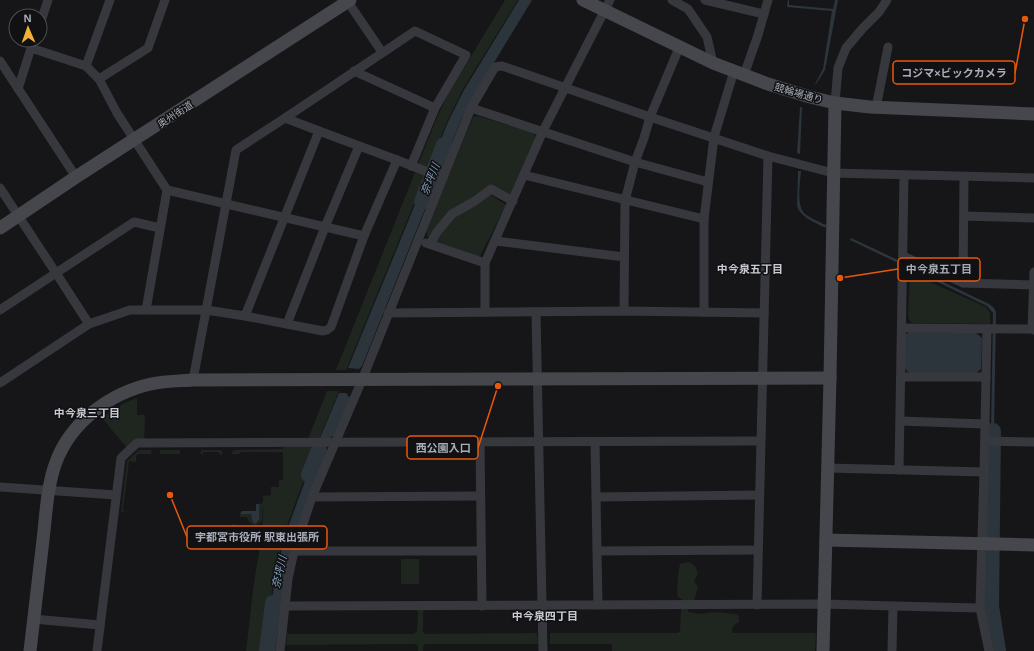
<svg xmlns="http://www.w3.org/2000/svg" width="1034" height="651" font-family="Helvetica,'Noto Sans JP',sans-serif">
<rect width="100%" height="100%" fill="#161618"/>
<g fill="#1e261f">
<polygon points="505,0 518,0 463,89 447,122 430,164 442,169 436,184 424,179 346,370 336,370 438,115 450,91"/>
<polygon points="478,116 534,133 537,139 512,195 490,186 429,238 427,236 427,229 473,117"/>
<polygon points="489,194 506,205 479,258 434,242 447,222"/>
<polygon points="910,273 986,307 990,313 990,324 912,323 908,318"/>
<polygon points="327,391 339,391 319,439 308,439"/>
<polygon points="137,398 137,415 145,415 144,443 127,448 102,418 124,403"/>
<path d="M283,447H316L284,534L273,584L267,624L280,625L277,651H246C249,628 251,605 254,583C258,556 264,532 263,506L262,521L256,525C251,525 248,522 247,517H240V514H251L252,520L255,525L259,519V504L263,503V496L271,495V487H279V480H283V452H240V454H232V452L234,450L282,449Z"/>
<polygon points="139,450 151,450 152,454 139,454 136,456 136,462 129,461 123,511 130,511 121,512 127,461"/>
<rect x="160" y="450" width="20" height="4"/>
<polygon points="202,450 221,450 223,453 221,455 219,454 219,452 203,452 203,455 200,453"/>
<path d="M233,524C237,524 240,525 242,528L241,531H228L229,527Z"/>
<rect x="401" y="559" width="18" height="25"/>
<polygon points="689,562 695,566 698,574 694,581 698,587 694,601 684,601 677,596 678,574 680,564"/>
<path d="M681,609H688V612L700,614L714,612L737,614L739,617V622C734,625 731,627 733,633H816L815,651H612V644H550V633H678L680,631Z"/>
<polygon points="416,610 425,610 423,612 423,632 425,634 537,633 538,644 425,644 423,647 423,651 418,651 418,646 416,644 288,645 286,646 287,633 289,634 414,634 417,631 418,612"/>
</g>
<g fill="#2c353c">
<polygon points="519,0 532,0 473,97 461,120 442,168 431,164 448,122 464,90"/>
<polygon points="788,0 789,0 789,5 833,9 835,0 838,0 825,70 816,84 815,84 823,69 832,11 787,7"/>
<polygon points="800,107 802,107 800,154 797,153"/>
<path d="M798,171H801C800,183 796,206 805,214C810,218 817,221 822,223L821,226C811,220 801,217 797,206Z"/>
<polygon points="425,180 435,184 362,366 359,369 348,368"/>
<polygon points="851,238 898,260 896,262 850,240"/>
<polygon points="918,270 989,304 994,308 996,312 994,431 991,431 993,313 987,306 917,272"/>
<polygon points="909,332 976,333 982,338 981,369 976,373 909,373 904,368 904,336"/>
<polygon points="339,393 346,393 350,398 334,435 330,438 320,438"/>
<polygon points="315,454 327,454 301,518 279,624 269,623 274,585 284,538"/>
<polygon points="991,456 993,456 992,525 989,524"/>
<polygon points="256,504 259,504 259,519 255,525 252,520 251,514 240,514 242,511 256,511"/>
<polygon points="990,559 993,559 992,607 1000,651 998,651 990,607"/>
</g>
<g fill="none" stroke-linecap="round" stroke-linejoin="round">
<g stroke="#2c353c" stroke-width="2.5">
<polyline points="820,224 825,226"/>
<polyline points="905,265 920,272"/>
</g>
<g stroke="#2c353c" stroke-width="16">
<polyline points="422,202 444,145"/>
<polyline points="993,431 991,606 998,651"/>
<polyline points="309,475 319,450"/>
<polyline points="267,651 273,603"/>
</g>
<g stroke="#37383d" stroke-width="9">
<polyline points="343,0 348,2 382,52"/>
<polyline points="672,0 688,9 707,37 713,63"/>
<polyline points="705,0 764,14"/>
<polyline points="40,24 48,0"/>
<polyline points="0,61 76,177"/>
<polyline points="86,66 110,0"/>
<polyline points="354,71 435,108"/>
<polyline points="744,75 758,35 768,0"/>
<polyline points="99,79 148,48 165,0"/>
<polyline points="18,89 31,48 86,66 99,79 117,113 167,190 364,236"/>
<polyline points="835,103 838,68 846,48 863,28 879,12 887,0"/>
<polyline points="471,108 635,162 708,182"/>
<polyline points="876,108 888,47"/>
<polyline points="285,118 415,31 466,55 435,108 411,166"/>
<polyline points="397,160 443,178"/>
<polyline points="524,175 704,219 714,137 734,71"/>
<polyline points="0,188 56,273 0,310"/>
<polyline points="964,216 1034,218"/>
<polyline points="496,241 624,257"/>
<polyline points="426,243 485,263"/>
<polyline points="430,244 437,232 452,214 475,201 491,189 513,201"/>
<polyline points="903,256 963,283 964,177"/>
<polyline points="1034,272 1032,329 1034,330"/>
<polyline points="963,283 1034,285"/>
<polyline points="146,310 167,190"/>
<polyline points="624,311 625,201 635,162 644,138 650,117 679,48"/>
<polyline points="485,312 485,263 543,131 610,0"/>
<polyline points="536,312 543,651"/>
<polyline points="704,312 704,219"/>
<polyline points="388,313 624,311 764,313"/>
<polyline points="89,324 56,273 134,222 160,228"/>
<polyline points="287,324 325,227 359,146"/>
<polyline points="902,328 1032,329"/>
<polyline points="901,377 986,377"/>
<polyline points="193,380 236,150 285,118 319,131"/>
<polyline points="0,383 89,324 130,310 206,310 245,316 323,331 327,330 331,327 364,236 397,160 319,131 245,316"/>
<polyline points="900,421 985,424"/>
<polyline points="985,441 1034,442"/>
<polyline points="480,442 482,606"/>
<polyline points="595,442 598,605"/>
<polyline points="828,468 984,472 980,608 989,651"/>
<polyline points="899,470 904,175"/>
<polyline points="984,472 987,329"/>
<polyline points="0,487 116,495"/>
<polyline points="312,497 480,496"/>
<polyline points="596,497 759,495"/>
<polyline points="294,551 481,551"/>
<polyline points="597,551 758,550"/>
<polyline points="757,605 768,156"/>
<polyline points="284,606 824,604 893,606 892,651"/>
<polyline points="893,606 980,608"/>
<polyline points="33,619 100,625"/>
<polyline points="97,651 121,458 137,443 760,441"/>
<polyline points="280,651 288,579 294,551 312,497 362,380 471,108 495,67 502,66 650,117 768,156 833,173 1034,178"/>
</g>
<g stroke="#45474d" stroke-width="13">
<polyline points="583,0 713,63 768,84 810,97 835,103 870,107 1034,114"/>
<polyline points="0,228 76,177 350,0"/>
<polyline points="826,540 1034,545"/>
<path d="M30,651C34,614 39,577 43,540C46,514 47,486 56,462C71,422 110,393 151,384C164,381 179,381 193,380L830,378"/>
<polyline points="823,651 830,378 835,103"/>
</g>
</g>
<g text-anchor="middle" stroke-width="3" stroke-linejoin="round" paint-order="stroke">
<g font-size="10" fill="#a8adb8" stroke="#111113">
<text transform="translate(799 93) rotate(16)" y="4">競輪場通り</text>
<text transform="translate(175 114) rotate(-33)" y="4">奥州街道</text>
</g>
<g font-size="11" font-style="italic" fill="#7f9bb3" stroke="#111113">
<text transform="translate(430 179) rotate(-68)" y="4">奈坪川</text>
<text transform="translate(279 572) rotate(-77)" y="4">奈坪川</text>
</g>
<g font-size="11" font-weight="bold" fill="#c9ccd4" stroke="#111113">
<text x="750" y="273">中今泉五丁目</text>
<text x="87" y="417">中今泉三丁目</text>
<text x="545" y="620">中今泉四丁目</text>
</g>
</g>
<path fill="none" stroke="#e8590c" stroke-width="1.5" d="M1025 19L1015 73M840 278L898 269M498 386L478 448M170 495L187 537"/>
<g fill="#e8590c" stroke="#111113" stroke-width="1.5">
<circle cx="1025" cy="19" r="4"/>
<circle cx="840" cy="278" r="4"/>
<circle cx="498" cy="386" r="4"/>
<circle cx="170" cy="495" r="4"/>
</g>
<g fill="#111113" stroke="#e8590c" stroke-width="1.5">
<rect x="893" y="61" width="122" height="23" rx="4"/>
<rect x="898" y="258" width="82" height="23" rx="4"/>
<rect x="407" y="436" width="71" height="23" rx="4"/>
<rect x="187" y="526" width="140" height="23" rx="4"/>
</g>
<g font-size="11" text-anchor="middle" font-weight="bold" fill="#a8adb8">
<text x="954" y="77">コジマ×ビックカメラ</text>
<text x="939" y="273">中今泉五丁目</text>
<text x="443" y="452">西公園入口</text>
<text x="257" y="541">宇都宮市役所 駅東出張所</text>
</g>
<g transform="translate(28 28) rotate(358)"><circle r="19" fill="#111113" stroke="#4d4f55"/>
<path d="M0-3L7 15L0 10L-7 15Z" fill="#f2b134"/>
<text y="-6" font-size="11" font-weight="bold" text-anchor="middle" fill="#a8adb8">N</text>
</g>
</svg>
